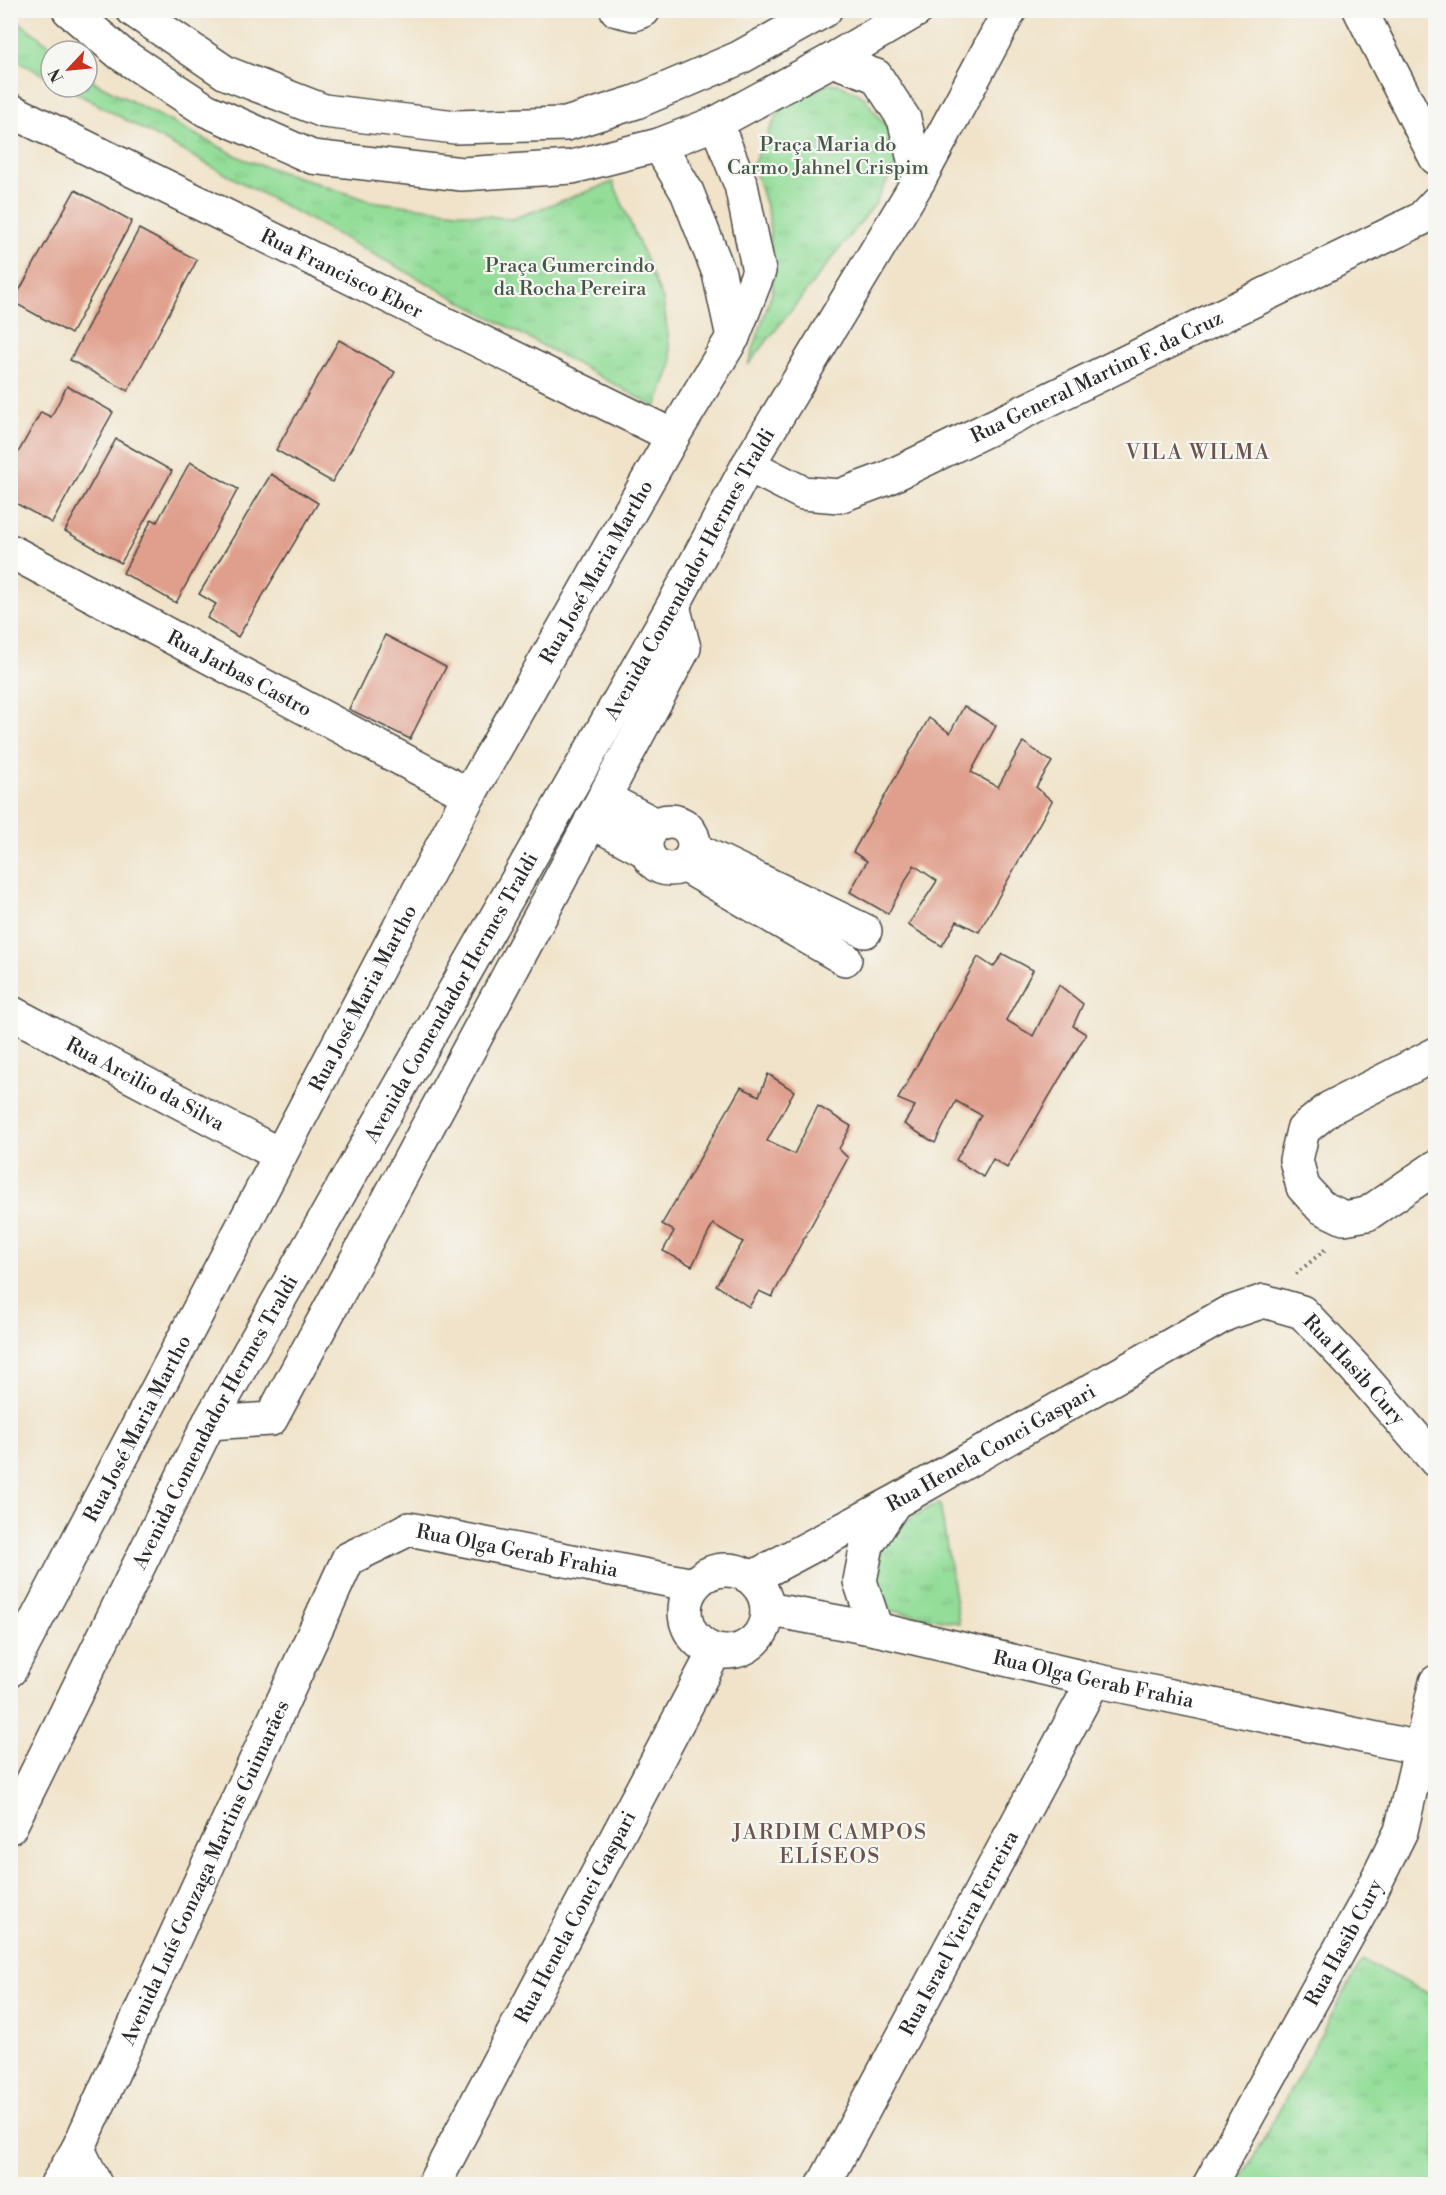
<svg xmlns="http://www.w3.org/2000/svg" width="1446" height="2195" font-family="'Libre Bodoni',serif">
<defs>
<pattern id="park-tufts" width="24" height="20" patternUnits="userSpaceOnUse" patternTransform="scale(1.5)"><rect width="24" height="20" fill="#93dd98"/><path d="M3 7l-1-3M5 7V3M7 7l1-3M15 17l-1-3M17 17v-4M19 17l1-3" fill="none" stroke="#7fbe83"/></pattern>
</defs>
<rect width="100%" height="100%" fill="#f6f6f2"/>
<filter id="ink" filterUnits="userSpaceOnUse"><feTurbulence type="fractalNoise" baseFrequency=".0167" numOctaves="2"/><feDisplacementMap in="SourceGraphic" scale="12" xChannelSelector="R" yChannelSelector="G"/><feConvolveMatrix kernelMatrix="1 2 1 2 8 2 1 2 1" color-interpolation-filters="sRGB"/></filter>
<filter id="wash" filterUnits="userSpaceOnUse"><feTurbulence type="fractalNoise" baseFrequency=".008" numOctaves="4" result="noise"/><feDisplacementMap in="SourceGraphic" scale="24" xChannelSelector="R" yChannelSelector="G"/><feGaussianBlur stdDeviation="1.35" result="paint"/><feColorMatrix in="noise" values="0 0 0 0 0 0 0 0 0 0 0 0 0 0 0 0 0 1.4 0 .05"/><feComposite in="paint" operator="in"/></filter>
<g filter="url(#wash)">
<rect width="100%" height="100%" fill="#f0e3c9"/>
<g fill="url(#park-tufts)" stroke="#5f8462" stroke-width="1.5">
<polygon points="10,15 57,51 51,51 51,79 22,63 11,60"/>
<polygon points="87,75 98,84 243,159 370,201 512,219 613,182 663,300 672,364 656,407 65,87 87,87"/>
<polygon points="830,83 842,85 864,97 903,150 875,204 748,365 773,289 769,216 753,164 780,109"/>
<polygon points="935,1504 940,1504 959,1623 888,1610 875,1597 882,1536"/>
<polygon points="1362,1960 1435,1997 1435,2184 1239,2184"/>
</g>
<g id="blocks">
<g fill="#e09f8c">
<polygon points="75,190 132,221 71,334 13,302"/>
<polygon points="139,229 197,260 128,391 70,360"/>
<polygon points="339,340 395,372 332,482 276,450"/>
<polygon points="67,386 113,412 52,523 10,500 10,467 41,412 51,417"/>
<polygon points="116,439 172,471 121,563 65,531"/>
<polygon points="190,462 238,489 176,603 123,573 152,519 157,522"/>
<polygon points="271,474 318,503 238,637 207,618 216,604 199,594"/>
<polygon points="385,635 446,667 410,739 349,709"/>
<polygon points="964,706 996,726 971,772 998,787 1023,742 1052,762 1036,787 1052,801 979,932 957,921 942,946 908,925 937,881 914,865 888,914 850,892 867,861 853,852 929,718 950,733"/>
<polygon points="1003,954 1033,970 1006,1020 1033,1036 1059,985 1083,1004 1073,1026 1086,1034 1007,1168 993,1159 983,1177 956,1160 981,1115 956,1101 935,1143 904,1124 915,1106 898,1099 978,957 993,967"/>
<polygon points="768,1074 794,1091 767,1141 794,1154 818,1106 851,1126 839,1149 848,1158 772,1297 759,1291 749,1307 716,1285 743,1242 713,1224 692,1266 663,1251 674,1231 662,1224 741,1087 759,1096"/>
</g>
</g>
</g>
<g filter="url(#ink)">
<use href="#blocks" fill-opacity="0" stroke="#494743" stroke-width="1.5"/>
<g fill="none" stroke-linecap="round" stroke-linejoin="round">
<defs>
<g id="minor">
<polyline points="617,10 634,14 644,10"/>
<path id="s1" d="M10,110L673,436"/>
<polyline points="659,145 687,192 719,273 733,337"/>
<path id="s2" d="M748,465L803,493L839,496L885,479L1421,219L1436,203"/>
<path id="s3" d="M10,551L469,795"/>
<polyline points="604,798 656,825"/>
<circle cx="670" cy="845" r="24"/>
<polyline points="591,821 646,851"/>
<polyline points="694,849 865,931"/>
<polyline points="686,866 845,959"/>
<path id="s4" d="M10,1012L280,1155"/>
<polyline points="1436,1054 1330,1108 1303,1130 1296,1160 1303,1187 1321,1207 1344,1218 1367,1214 1436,1167"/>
<polyline points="209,1423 271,1419 684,648 673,606"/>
<circle cx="726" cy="1611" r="41"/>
<path id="s5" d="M752,1578L895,1502L1226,1314L1264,1301L1302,1312L1354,1367L1436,1461"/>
<path id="s6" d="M767,1609L876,1629L1094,1680L1420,1748"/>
<polyline points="876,1629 860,1581 867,1545 894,1503"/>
<path id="s7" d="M10,1670L469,795L673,436L733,337L759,271L741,185L716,123"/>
<polyline points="78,2149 95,2184"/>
<path id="s8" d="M57,2184L78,2149L348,1559L409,1529L693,1585"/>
<path id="s9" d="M434,2184L715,1651"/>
<path id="s10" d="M824,2184L1094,1680"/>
<path id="s11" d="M1210,2184L1365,1904L1401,1831L1436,1682"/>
</g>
<g id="major">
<polyline points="69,10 121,54 206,110 312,157 462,174 572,167 659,145 716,123 832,60 917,10"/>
<polyline points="133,10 226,73 324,111 455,127 566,124 636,102 739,58 825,10"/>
<polyline points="1360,10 1436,158"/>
<polyline points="832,60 876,76 904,119 919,180"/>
<path id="s12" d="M10,1827L209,1423L673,606L748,465L919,180L1010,10"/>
</g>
</defs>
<use href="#minor" stroke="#494743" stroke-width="36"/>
<use href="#major" stroke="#494743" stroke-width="36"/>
<polyline stroke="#494743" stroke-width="4" stroke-dasharray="1.5 4.5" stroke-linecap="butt" points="1296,1274 1327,1248"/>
<use href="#minor" stroke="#fff" stroke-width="33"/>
<use href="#major" stroke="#fff" stroke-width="33"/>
</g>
</g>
<g text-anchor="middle" stroke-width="4.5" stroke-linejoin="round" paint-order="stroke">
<g font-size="20" fill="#455846" stroke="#f6f6f2">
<text x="828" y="151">Praça Maria do<tspan x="828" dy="23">Carmo Jahnel Crispim</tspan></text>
<text x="570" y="272">Praça Gumercindo<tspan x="570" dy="23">da Rocha Pereira</tspan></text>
</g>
<g font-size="20" fill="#2b2b2b" stroke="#f6f6f2">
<text dy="7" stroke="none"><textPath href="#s1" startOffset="370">Rua Francisco Eber</textPath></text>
<text dy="7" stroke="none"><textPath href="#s2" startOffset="382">Rua General Martim F. da Cruz</textPath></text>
<text dy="7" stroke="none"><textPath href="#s7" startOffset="1245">Rua José Maria Martho</textPath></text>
<text dy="7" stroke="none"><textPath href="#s12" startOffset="1426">Avenida Comendador Hermes Traldi</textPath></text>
<text dy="7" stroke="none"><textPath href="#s3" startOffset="260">Rua Jarbas Castro</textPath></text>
<text dy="7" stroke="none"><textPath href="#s12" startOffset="940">Avenida Comendador Hermes Traldi</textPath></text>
<text dy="7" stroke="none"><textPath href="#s7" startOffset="759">Rua José Maria Martho</textPath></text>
<text dy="7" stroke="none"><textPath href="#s4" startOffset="153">Rua Arcilio da Silva</textPath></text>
<text dy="7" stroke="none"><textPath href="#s5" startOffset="700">Rua Hasib Cury</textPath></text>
<text dy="7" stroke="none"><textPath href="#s12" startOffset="454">Avenida Comendador Hermes Traldi</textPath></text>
<text dy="7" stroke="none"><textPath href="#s7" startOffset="273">Rua José Maria Martho</textPath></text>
<text dy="7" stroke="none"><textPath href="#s5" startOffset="272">Rua Henela Conci Gaspari</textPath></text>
<text dy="7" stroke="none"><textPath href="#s8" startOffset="868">Rua Olga Gerab Frahia</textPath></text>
<text dy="7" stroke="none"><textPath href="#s6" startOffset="334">Rua Olga Gerab Frahia</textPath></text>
<text dy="7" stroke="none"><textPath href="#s8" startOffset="345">Avenida Luís Gonzaga Martins Guimarães</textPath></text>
<text dy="7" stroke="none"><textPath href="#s9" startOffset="302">Rua Henela Conci Gaspari</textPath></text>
<text dy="7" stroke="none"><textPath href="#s10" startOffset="285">Rua Israel Vieira Ferreira</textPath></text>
<text dy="7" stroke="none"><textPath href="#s11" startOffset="276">Rua Hasib Cury</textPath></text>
</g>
<g font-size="21" letter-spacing="1.5" fill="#6a544d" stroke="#f6f6f2">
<text x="1198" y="459">VILA WILMA</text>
<text x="830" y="1839">JARDIM CAMPOS<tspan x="830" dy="24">ELÍSEOS</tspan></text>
</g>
</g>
<rect width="1446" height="2195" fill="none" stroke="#f6f6f2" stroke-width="36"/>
<g transform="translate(69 69) rotate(244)"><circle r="28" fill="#f6f6f2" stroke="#a5a5a2" stroke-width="1.5"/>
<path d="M0-4.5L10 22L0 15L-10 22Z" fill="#c8321e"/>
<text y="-9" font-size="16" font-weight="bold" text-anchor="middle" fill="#2b2b2b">N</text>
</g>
</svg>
